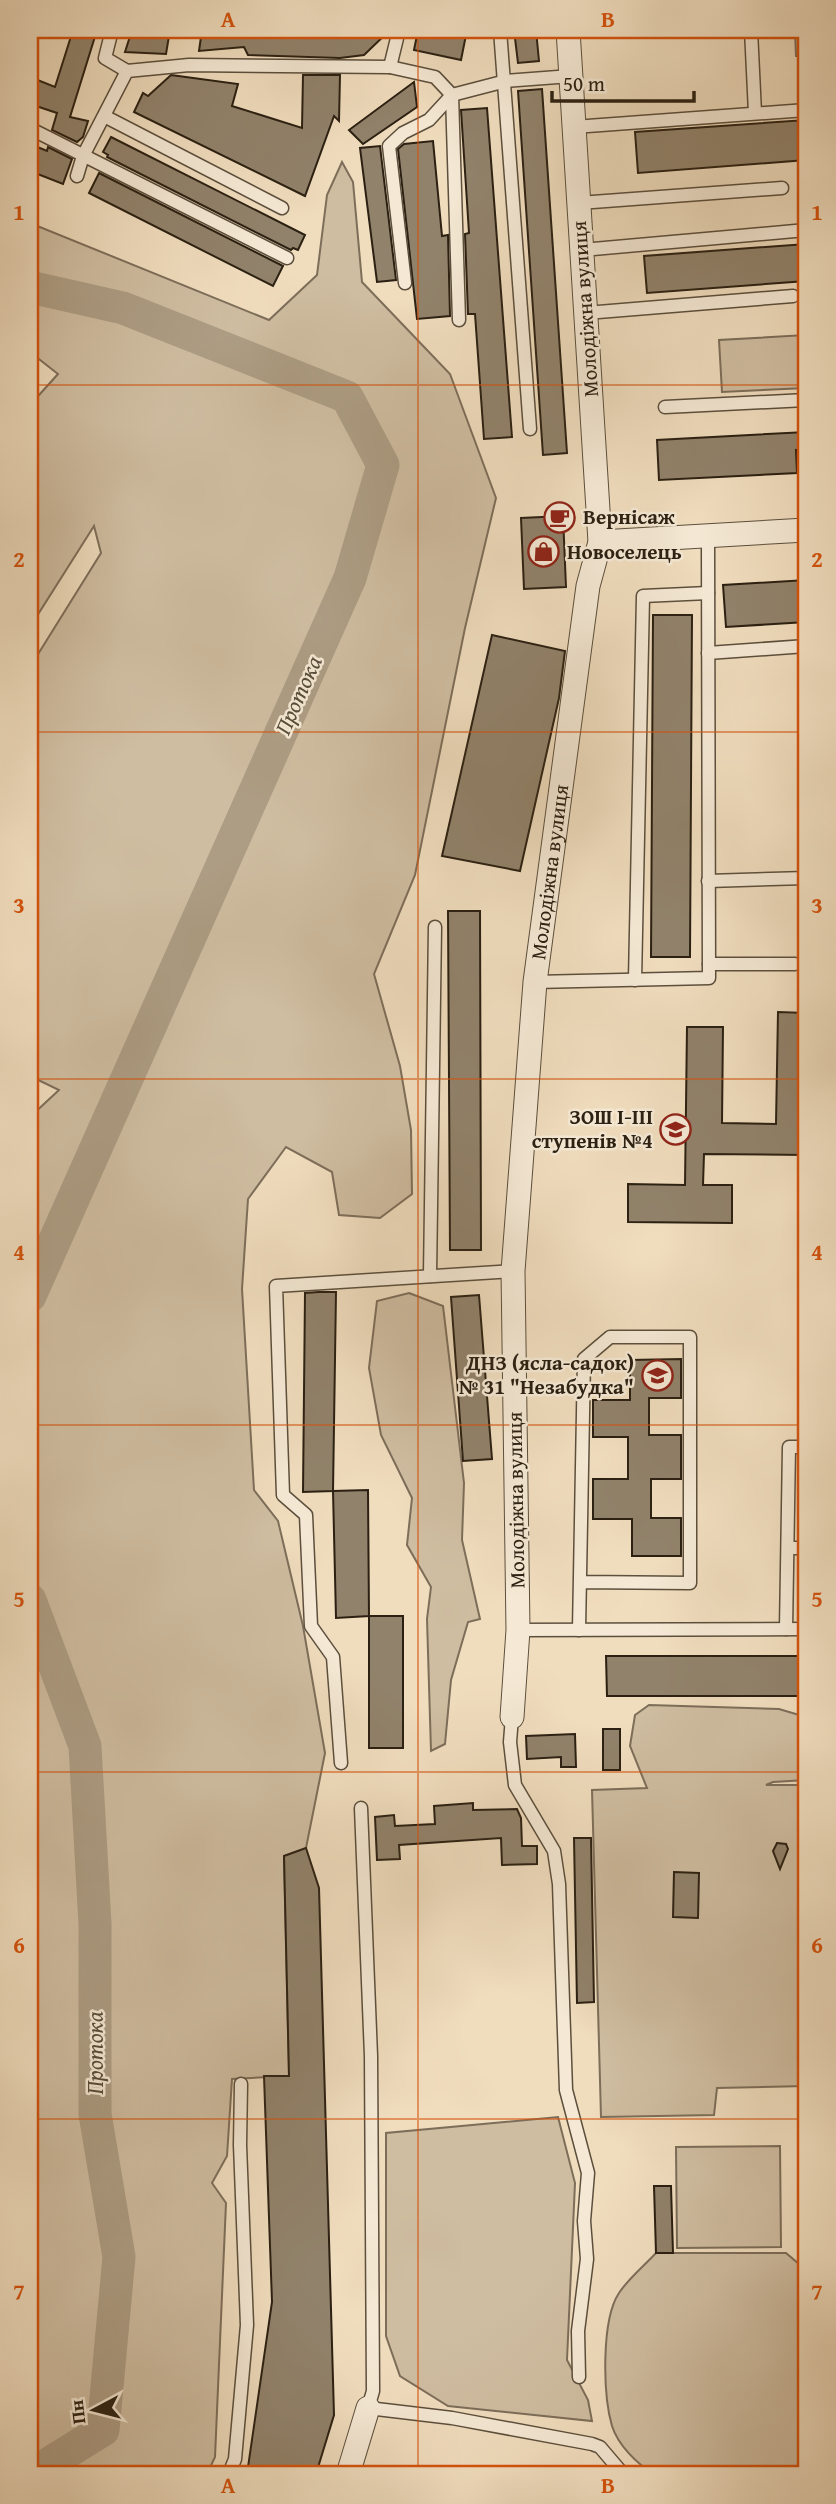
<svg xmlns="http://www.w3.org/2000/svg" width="836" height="2504" font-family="'Gentium Book Plus',serif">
<rect width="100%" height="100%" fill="#f0ddbe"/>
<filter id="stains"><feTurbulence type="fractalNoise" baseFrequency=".00286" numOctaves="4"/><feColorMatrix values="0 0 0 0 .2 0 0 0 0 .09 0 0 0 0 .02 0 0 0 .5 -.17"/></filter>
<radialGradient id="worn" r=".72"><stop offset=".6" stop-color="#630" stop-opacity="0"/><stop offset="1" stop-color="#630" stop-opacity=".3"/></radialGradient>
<g fill="#cfbda1" stroke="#7d6e5a" stroke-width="2">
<polygon points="795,30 806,30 806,56 796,56"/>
<polygon points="342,162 353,182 362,282 450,374 496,498 465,628 415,875 374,974 400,1066 411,1130 412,1194 380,1218 339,1215 332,1172 286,1147 248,1199 242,1289 254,1490 278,1521 303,1626 325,1753 306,1848 284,1856 289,2076 232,2079 227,2156 212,2183 226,2203 215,2457 207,2474 30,2474 30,1117 59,1090 30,1076 30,667 101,553 94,526 30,627 30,405 58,374 30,352 30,223 269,320 317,275 327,195"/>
<polygon points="806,335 806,388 722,392 719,340"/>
<polygon points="409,1293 443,1306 464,1483 462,1540 480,1619 468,1622 451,1680 445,1744 431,1751 427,1619 431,1587 407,1545 412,1498 381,1435 369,1368 377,1301"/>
<polygon points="649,1705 779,1709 806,1717 806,1780 773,1782 766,1785 806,1785 806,2086 717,2088 714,2115 601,2117 592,1790 647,1788 630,1746 635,1715"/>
<polygon points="558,2117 575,2183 567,2360 588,2400 592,2421 448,2406 400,2376 386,2336 386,2133"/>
<polygon points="780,2146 781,2247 677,2248 676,2147"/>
<path d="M656,2253H786L806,2270V2474H654C637,2464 618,2445 612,2426C603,2395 601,2320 619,2293C628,2279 644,2266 656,2253Z"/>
</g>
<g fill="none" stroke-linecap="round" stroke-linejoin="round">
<g stroke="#ad9d84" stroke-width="33">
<polyline points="30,287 123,308 347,397 383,465 350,578 30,1296"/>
<polyline points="30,1600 85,1746 95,1924 95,2114 119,2257 103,2430 32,2474"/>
</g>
</g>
<g fill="#91826b" stroke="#2b2012" stroke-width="2">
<polygon points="73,30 97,30 70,117 88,121 83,137 77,142 52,130 57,113 30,104 30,77 55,87"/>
<polygon points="132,30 170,30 166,54 125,52"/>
<polygon points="202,30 390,30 364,55 340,58 248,55 244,47 199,51"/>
<polygon points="418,30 467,30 461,60 414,50"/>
<polygon points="514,30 536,30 539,61 518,63"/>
<polygon points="171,75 238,84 232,106 302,128 303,75 340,75 339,121 334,116 305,196 134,112 143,93 148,96"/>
<polygon points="414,82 417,107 363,144 349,130"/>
<polygon points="542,89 567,453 543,455 518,91"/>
<polygon points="487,108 512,437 484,439 475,314 468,314 465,234 469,233 461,110"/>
<polygon points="806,120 806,160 638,173 635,132"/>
<polygon points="111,137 305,235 298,250 293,248 291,250 107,157 108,155 103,152"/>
<polygon points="433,141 442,236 448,235 450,316 417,319 398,149 404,144"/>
<polygon points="30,144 47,151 48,147 72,159 63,184 30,171"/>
<polygon points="380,146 396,280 377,282 360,148"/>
<polygon points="99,173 283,266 273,286 89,193"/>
<polygon points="806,244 806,281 647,293 644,256"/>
<polygon points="806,432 806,449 796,450 797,473 659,480 657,440"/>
<polygon points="563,516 566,587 524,589 521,518"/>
<polygon points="806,580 806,622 726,627 723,585"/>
<polygon points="653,615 692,615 690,957 651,957"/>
<polygon points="492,635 565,651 559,698 520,871 442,856"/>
<polygon points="448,911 480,911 481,1250 450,1250"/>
<polygon points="778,1012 806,1013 806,1155 704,1154 703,1185 732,1185 732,1223 628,1222 628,1184 685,1185 687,1027 723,1027 722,1123 776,1124"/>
<polygon points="319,1292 336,1292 333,1491 303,1492 305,1293"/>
<polygon points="479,1295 492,1459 463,1461 451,1297"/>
<polygon points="681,1359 681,1398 649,1398 649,1435 681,1435 681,1479 651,1479 651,1518 681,1518 681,1556 632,1556 632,1519 593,1519 593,1479 628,1479 628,1437 593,1437 593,1400 630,1400 630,1360"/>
<polygon points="368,1490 369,1616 336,1618 333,1491"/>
<rect x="369" y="1616" width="34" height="132"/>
<polygon points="606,1656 806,1656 806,1696 607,1696"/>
<rect x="603" y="1729" width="17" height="41"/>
<polygon points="575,1734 576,1767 561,1767 561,1757 527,1759 526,1736"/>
<polygon points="473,1803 473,1810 517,1809 521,1818 522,1846 537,1846 537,1864 502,1865 501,1838 399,1845 400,1859 377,1860 375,1817 394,1815 395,1826 435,1824 434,1806"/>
<polygon points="574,1838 591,1838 594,2002 577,2003"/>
<polygon points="777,1843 786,1844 788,1849 780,1869 773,1851"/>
<polygon points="306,1848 319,1888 334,2415 316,2474 247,2474 272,2302 264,2076 289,2076 284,1856"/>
<polygon points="674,1872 699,1873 698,1918 673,1917"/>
<polygon points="654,2186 671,2186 673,2253 656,2253"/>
</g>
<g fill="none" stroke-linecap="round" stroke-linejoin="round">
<defs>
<g id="service">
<polyline points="112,30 105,58 127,71"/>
<polyline points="500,30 530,429"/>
<polyline points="751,30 755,113"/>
<polyline points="390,67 399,30"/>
<polyline points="452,95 459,320"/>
<polyline points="106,117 282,208"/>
<polyline points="574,127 806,110"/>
<polyline points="33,130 287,258"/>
<polyline points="77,176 83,156 127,71 189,65 390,67 435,77 452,95 506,81 571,76"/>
<polyline points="579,203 782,188"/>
<polyline points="582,250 806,230"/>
<polyline points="405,283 389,146 403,133 429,120 452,95"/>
<polyline points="586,313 793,296"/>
<polyline points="665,407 806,400"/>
<polyline points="708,653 806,646"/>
<polyline points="708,881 806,878"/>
<polyline points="709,964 795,964"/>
<polyline points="635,980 643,596 708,593"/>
<polyline points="535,982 709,978 708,538"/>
<polyline points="430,1276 435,927"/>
<polyline points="788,1548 806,1548"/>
<polyline points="786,1629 789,1447 806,1447"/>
<polyline points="518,1630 806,1629"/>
<polyline points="579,1630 584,1359 610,1337 690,1337 690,1583 580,1582"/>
<polyline points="512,1717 510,1742 515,1785 554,1851 559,1884 566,2090 588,2173 584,2221 587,2259 578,2331 579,2377"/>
<polyline points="341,1763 333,1657 311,1626 306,1515 283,1495 276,1286 513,1271"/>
<polyline points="361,1808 371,2056 373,2391 368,2408 452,2418 592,2444 600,2447 623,2474"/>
<polyline points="229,2474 235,2459 247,2325 240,2145 241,2084"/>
</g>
<g id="minor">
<polyline points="600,542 806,530"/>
<path id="s1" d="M512,1717L518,1630L513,1271L535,982L588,586L600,542L568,30"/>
<polyline points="348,2474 368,2408"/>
</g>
</defs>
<use href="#service" stroke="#5c4f3d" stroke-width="15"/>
<use href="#minor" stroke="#5c4f3d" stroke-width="25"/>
<use href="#service" stroke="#f5e9d5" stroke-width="12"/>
<use href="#minor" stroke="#f5e9d5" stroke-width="23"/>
</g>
<path fill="none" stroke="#d5530d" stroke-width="2" stroke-opacity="0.55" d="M418,30V2474M30,385H806M30,732H806M30,1079H806M30,1425H806M30,1772H806M30,2119H806"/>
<defs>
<symbol id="cafe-ring" viewBox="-11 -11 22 22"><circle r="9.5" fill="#f5e9d5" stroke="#8f2418" stroke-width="1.5"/><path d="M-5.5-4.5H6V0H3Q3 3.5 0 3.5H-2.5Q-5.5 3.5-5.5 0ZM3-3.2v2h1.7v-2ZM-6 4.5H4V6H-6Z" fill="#8f2418"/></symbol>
<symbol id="shop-ring" viewBox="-11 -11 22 22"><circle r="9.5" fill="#f5e9d5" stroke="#8f2418" stroke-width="1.5"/><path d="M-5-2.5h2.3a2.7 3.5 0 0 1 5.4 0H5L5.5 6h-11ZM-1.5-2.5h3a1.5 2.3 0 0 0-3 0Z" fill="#8f2418"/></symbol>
<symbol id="school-ring" viewBox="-11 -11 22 22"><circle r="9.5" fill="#f5e9d5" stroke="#8f2418" stroke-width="1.5"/><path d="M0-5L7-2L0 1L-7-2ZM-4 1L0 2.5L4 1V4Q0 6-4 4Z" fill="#8f2418"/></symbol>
</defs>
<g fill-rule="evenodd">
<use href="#cafe-ring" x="542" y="500" width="35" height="35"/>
<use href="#shop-ring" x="526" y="534" width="35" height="35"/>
<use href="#school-ring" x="658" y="1112" width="35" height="35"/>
<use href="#school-ring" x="640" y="1358" width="35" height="35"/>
</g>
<g text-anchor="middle" stroke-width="5" stroke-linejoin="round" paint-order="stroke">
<g font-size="21" fill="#2b2012" stroke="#f5e9d5">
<text transform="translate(585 309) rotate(-94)" y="7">Молодіжна вулиця</text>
<text dy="7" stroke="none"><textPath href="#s1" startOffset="847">Молодіжна вулиця</textPath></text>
<text transform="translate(516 1500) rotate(-91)" y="7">Молодіжна вулиця</text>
</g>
<g font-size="21" font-weight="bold" fill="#2b2012" stroke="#f5e9d5" text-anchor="start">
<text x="583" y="524">Вернісаж</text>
<text x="567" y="559">Новоселець</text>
<text x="653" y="1124" text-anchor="end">ЗОШ І-ІІІ<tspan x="653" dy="24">ступенів №4</tspan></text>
<text x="634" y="1370" text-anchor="end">ДНЗ (ясла-садок)<tspan x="634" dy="24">№ 31 "Незабудка"</tspan></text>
</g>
<g font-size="23" font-style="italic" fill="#584c3a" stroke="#f5e9d5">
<text transform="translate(298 695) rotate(-66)" y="8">Протока</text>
<text transform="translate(95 2053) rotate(-90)" y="8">Протока</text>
</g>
</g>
<rect width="836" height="2504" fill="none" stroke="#f0ddbe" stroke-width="77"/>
<g transform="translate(94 2410) rotate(263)" stroke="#f5e9d5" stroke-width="5" paint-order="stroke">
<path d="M0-5L12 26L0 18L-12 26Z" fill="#2b2012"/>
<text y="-10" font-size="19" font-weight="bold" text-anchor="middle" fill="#2b2012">Пн</text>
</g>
<path d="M552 91v10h142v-10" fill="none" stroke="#2b2012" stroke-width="3.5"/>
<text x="563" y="91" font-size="21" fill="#2b2012" stroke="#f5e9d5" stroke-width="5" paint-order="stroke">50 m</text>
<rect x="38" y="38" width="760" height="2428" fill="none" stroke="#d5530d" stroke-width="2.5"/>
<g font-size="23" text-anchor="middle" font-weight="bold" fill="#d5530d">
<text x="228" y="27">A</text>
<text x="608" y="27">B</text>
<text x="19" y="220">1</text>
<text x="817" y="220">1</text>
<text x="19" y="567">2</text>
<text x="817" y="567">2</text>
<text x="19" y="913">3</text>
<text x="817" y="913">3</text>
<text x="19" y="1260">4</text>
<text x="817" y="1260">4</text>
<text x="19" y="1607">5</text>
<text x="817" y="1607">5</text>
<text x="19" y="1953">6</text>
<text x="817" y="1953">6</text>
<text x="19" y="2300">7</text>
<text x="817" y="2300">7</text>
<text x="228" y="2493">A</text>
<text x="608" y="2493">B</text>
</g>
<rect width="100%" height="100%" filter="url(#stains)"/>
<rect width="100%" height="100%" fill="url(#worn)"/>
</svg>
